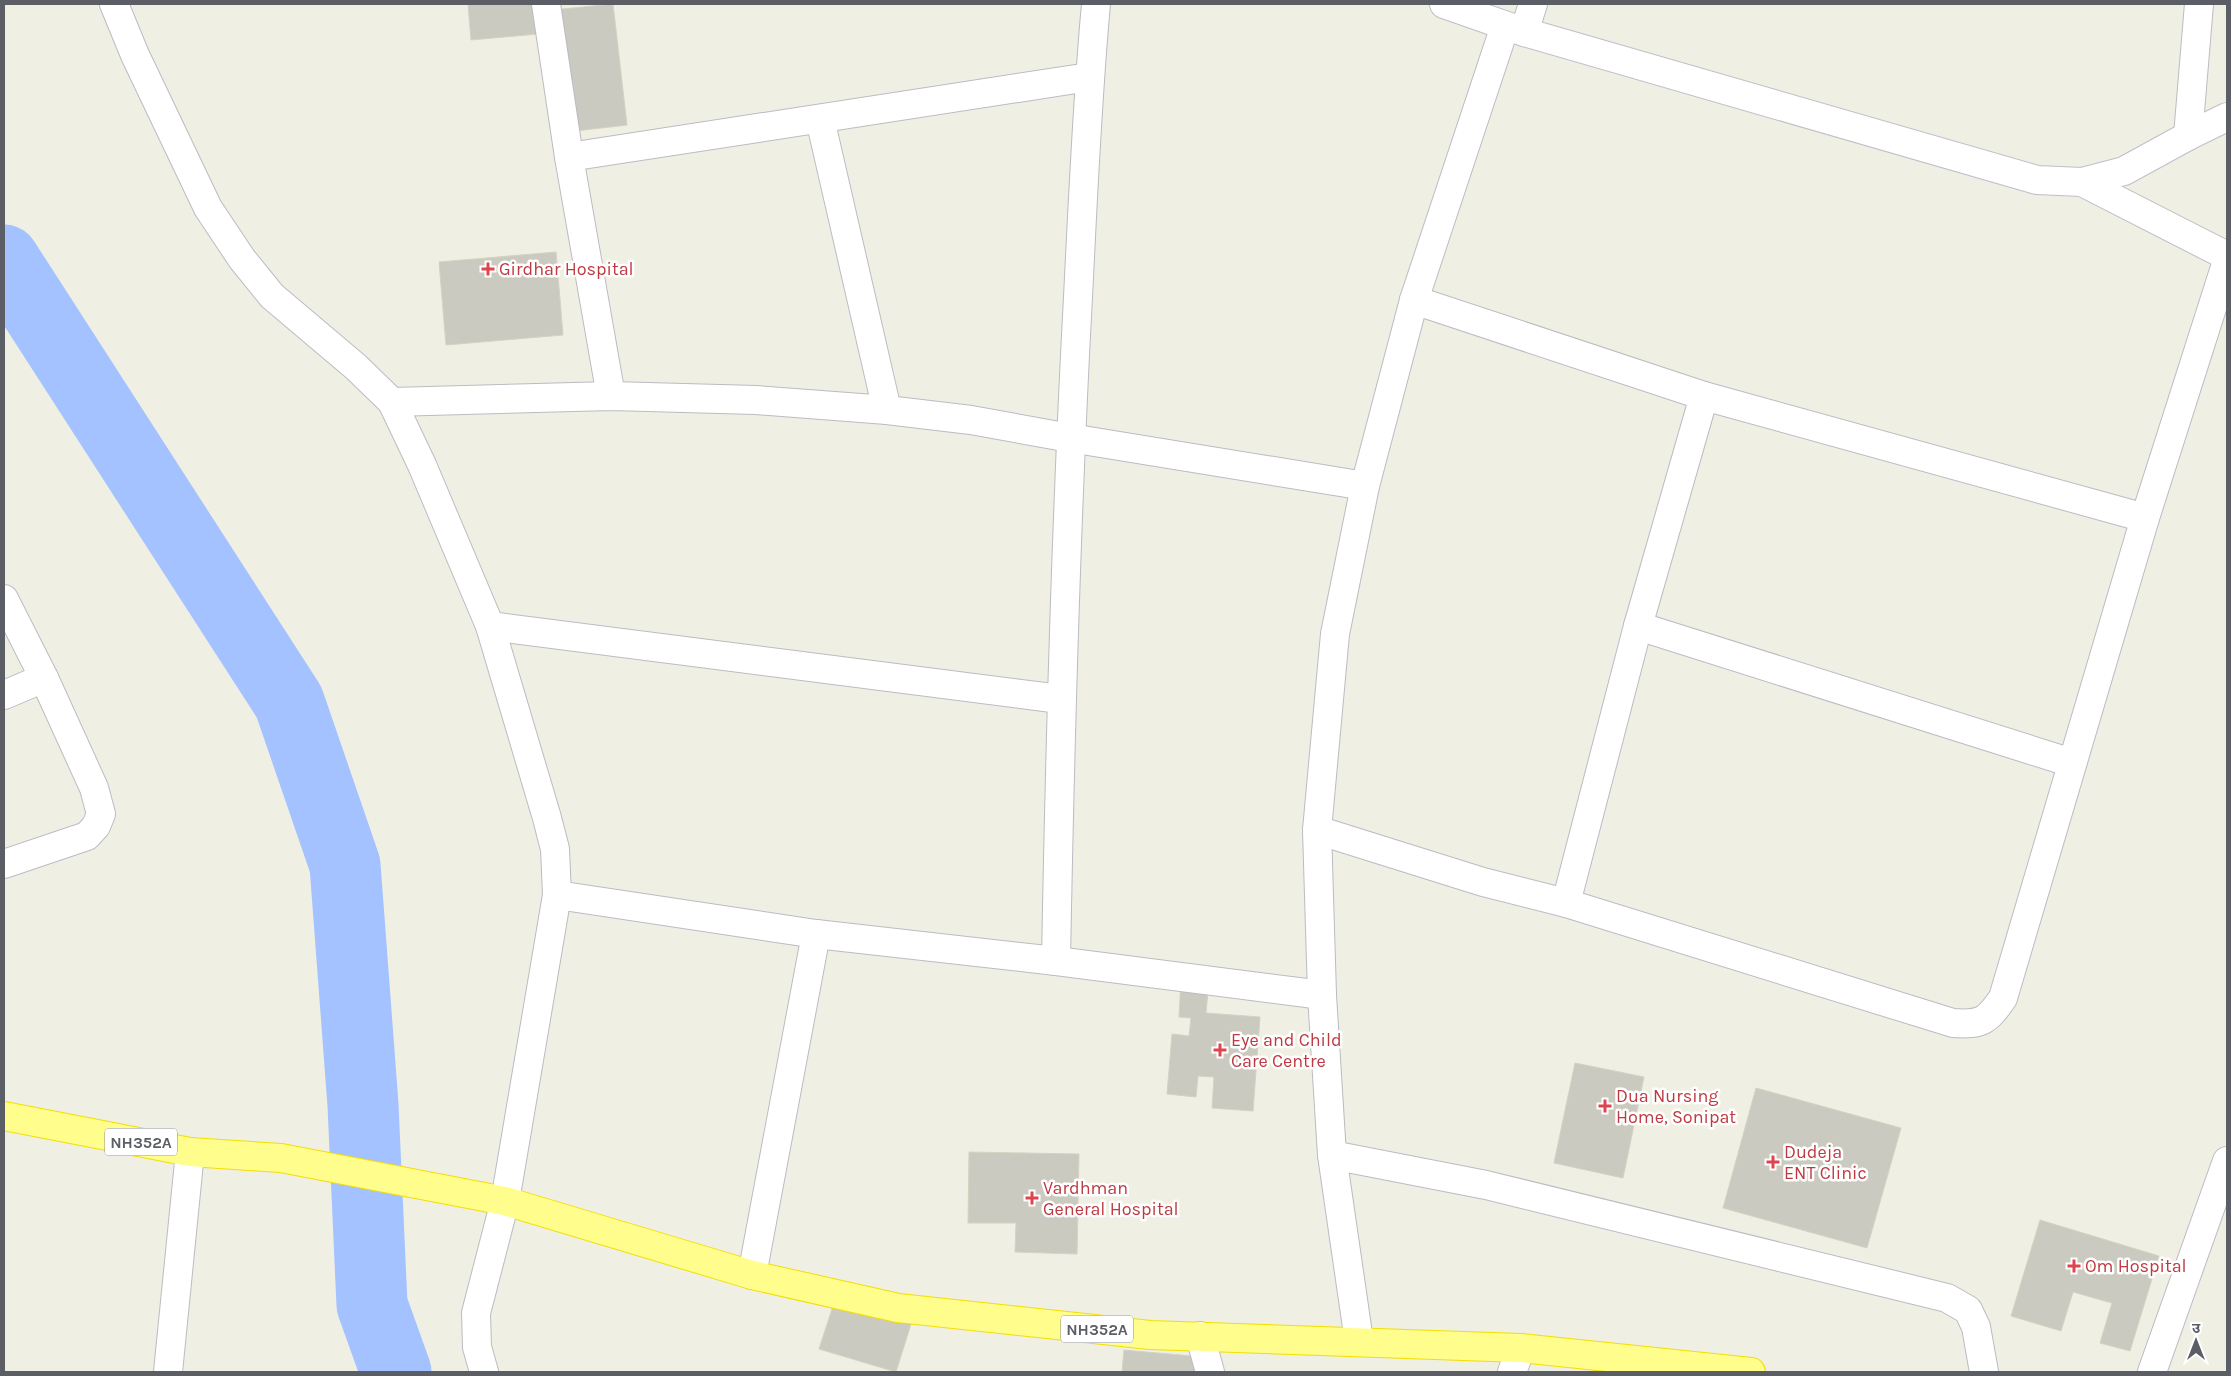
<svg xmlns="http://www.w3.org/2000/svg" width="2231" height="1376" font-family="Karla,'Noto Sans Devanagari',sans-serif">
<rect width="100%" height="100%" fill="#efefe4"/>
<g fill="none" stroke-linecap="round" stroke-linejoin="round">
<polyline stroke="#a4c2ff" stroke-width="71" points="4,260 289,702 345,865 363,1105 372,1305 396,1372"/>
</g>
<g fill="#cacac0" stroke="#d4d3c1">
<polygon points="468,4 535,4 538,34 471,40"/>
<polygon points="613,4 627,125 567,132 553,10"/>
<polygon points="556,252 563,335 446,345 439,262"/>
<polygon points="1181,978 1209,980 1206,1013 1260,1017 1253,1111 1212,1108 1214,1077 1198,1076 1196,1097 1167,1094 1172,1034 1189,1036 1191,1018 1179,1017"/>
<polygon points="1575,1063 1644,1077 1623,1178 1554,1163"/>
<polygon points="1756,1088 1901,1128 1867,1248 1723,1208"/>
<polygon points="969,1152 1079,1154 1077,1254 1015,1252 1016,1223 968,1223"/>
<polygon points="2040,1220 2159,1256 2130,1351 2100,1343 2112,1303 2073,1292 2061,1331 2011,1316"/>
<polygon points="835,1300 911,1324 896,1372 819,1349"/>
<polygon points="1124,1350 1192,1356 1197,1372 1122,1372"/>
</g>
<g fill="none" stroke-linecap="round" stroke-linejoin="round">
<defs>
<g id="street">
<polyline points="114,4 135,55 208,208 242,259 272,296 356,367 392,402 422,465 490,626 547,818 555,849 557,895 505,1201 476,1313 477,1347 484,1372"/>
<polyline points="546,4 569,157 611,396"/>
<polyline points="1524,32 1533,4"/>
<polyline points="820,119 887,410"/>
<polyline points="2188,136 2199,4"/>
<polyline points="569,157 1089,77"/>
<polyline points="2082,182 2227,256"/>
<polyline points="1414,300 1704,396 2145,518"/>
<polyline points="392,402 611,396 756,400 887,410 971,420 1070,438 1365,486"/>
<polyline points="4,599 44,678 94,788 101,814 96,826 87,836 4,864"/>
<polyline points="490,626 1060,699"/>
<polyline points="1638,626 2072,763"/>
<polyline points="4,695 44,678"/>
<path d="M1317,830L1483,882L1566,903L1953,1023C1982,1025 1987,1021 2003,998L2145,518L2227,261"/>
<polyline points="557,895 816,934 1056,961 1322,995"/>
<polyline points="1566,903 1638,626 1704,396"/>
<path d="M1056,961C1060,740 1066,518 1078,297C1083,199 1087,101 1096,4"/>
<polyline points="1332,1155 1486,1185 1947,1298 1968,1310 1976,1327 1984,1372"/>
<polyline points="752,1275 816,934"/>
<polyline points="1200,1336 1210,1372"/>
<polyline points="1359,1341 1332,1155 1322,995 1317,830 1335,634 1365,486 1414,300 1505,26"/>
<polyline points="168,1372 190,1152"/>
<polyline points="1512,1372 1521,1348"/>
<polyline points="2152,1372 2227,1161"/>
</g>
<polyline id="secondary" points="1444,4 1524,32 2037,180 2082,182 2124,171 2188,136 2227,117"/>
<polyline id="highway" points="4,1116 190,1152 281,1158 505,1201 752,1275 898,1308 1150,1335 1521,1348 1751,1372"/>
</defs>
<use href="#street" stroke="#bbbcc3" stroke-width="30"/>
<use href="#secondary" stroke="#bebfc8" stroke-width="30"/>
<use href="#highway" stroke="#f3df00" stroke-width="30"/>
<use href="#street" stroke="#fff" stroke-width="28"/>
<use href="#secondary" stroke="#fff" stroke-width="28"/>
<use href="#highway" stroke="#fffd8b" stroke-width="28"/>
</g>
<g fill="#e0444e" stroke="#fff" stroke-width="2">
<path d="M485.5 261.5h5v5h5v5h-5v5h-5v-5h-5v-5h5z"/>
<path d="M1217.5 1042.5h5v5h5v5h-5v5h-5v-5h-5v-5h5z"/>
<path d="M1602.5 1098.5h5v5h5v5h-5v5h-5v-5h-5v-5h5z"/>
<path d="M1770.5 1154.5h5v5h5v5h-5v5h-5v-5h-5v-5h5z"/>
<path d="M1029.5 1190.5h5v5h5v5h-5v5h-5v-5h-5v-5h5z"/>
<path d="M2071.5 1258.5h5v5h5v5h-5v5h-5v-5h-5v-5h5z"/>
</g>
<g text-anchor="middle" stroke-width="5" stroke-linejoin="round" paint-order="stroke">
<g fill="#fff" stroke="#8d8e93" stroke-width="1">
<rect x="105" y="1128.5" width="72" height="27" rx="4"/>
<rect x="1061" y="1315.5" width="72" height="27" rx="4"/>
</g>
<g font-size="16" font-weight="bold" fill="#5c5e65">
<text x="141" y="1148">NH352A</text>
<text x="1097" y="1335">NH352A</text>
</g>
<g font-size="18" fill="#be3a42" stroke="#fff" text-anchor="start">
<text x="499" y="275">Girdhar Hospital</text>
<text x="1231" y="1046">Eye and Child<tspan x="1231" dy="21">Care Centre</tspan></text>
<text x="1616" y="1102">Dua Nursing<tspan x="1616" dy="21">Home, Sonipat</tspan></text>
<text x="1784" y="1158">Dudeja<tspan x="1784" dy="21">ENT Clinic</tspan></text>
<text x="1043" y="1194">Vardhman<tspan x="1043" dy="21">General Hospital</tspan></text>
<text x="2085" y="1272">Om Hospital</text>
</g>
</g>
<rect width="2231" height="1376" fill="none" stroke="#5c5e65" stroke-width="10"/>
<g transform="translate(2196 1341)" stroke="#ffffff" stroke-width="4" paint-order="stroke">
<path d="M0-4L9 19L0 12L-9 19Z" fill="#5c5e65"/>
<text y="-8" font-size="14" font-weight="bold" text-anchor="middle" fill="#5c5e65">उ</text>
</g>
</svg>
